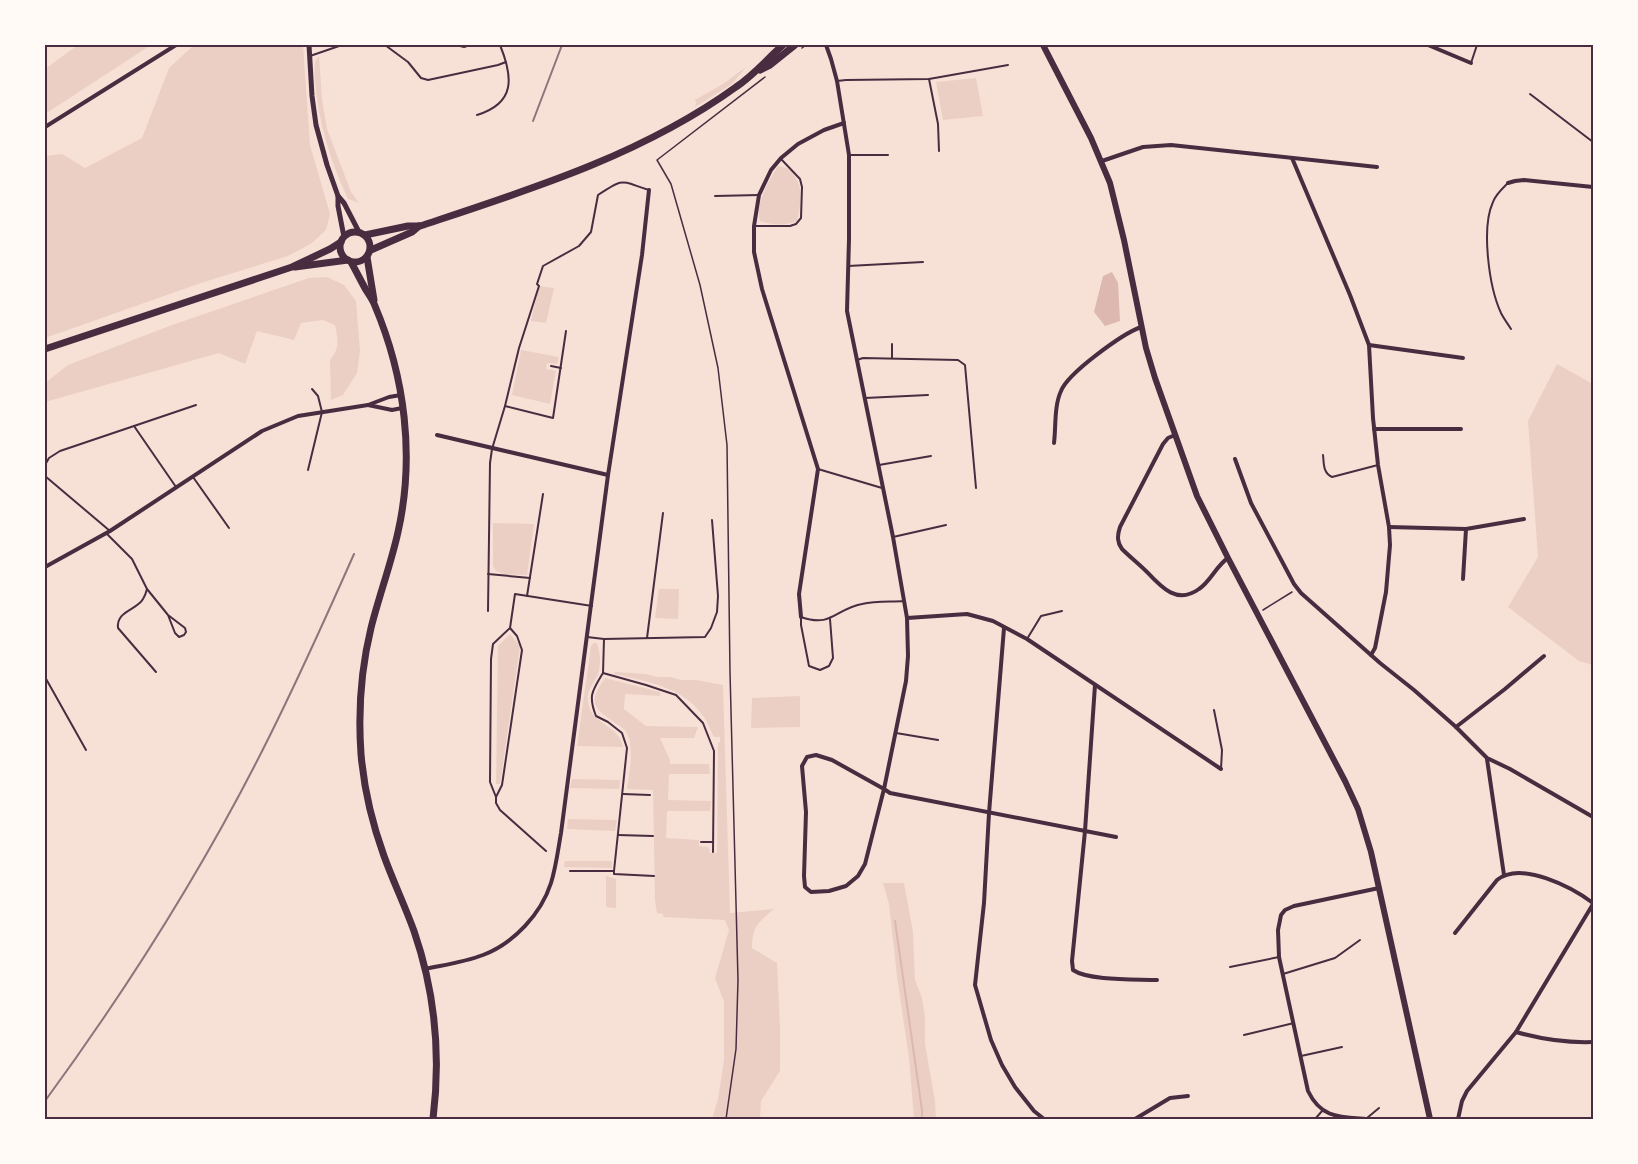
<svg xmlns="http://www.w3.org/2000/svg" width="1638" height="1164" font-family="'PT Sans',sans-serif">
<rect width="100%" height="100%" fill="#f7e1d7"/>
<g fill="#ebcfc5">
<polygon points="78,45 151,45 45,114 45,69"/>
<polygon points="194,45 303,45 310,145 330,214 326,230 312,243 288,256 201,283 45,338 45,156 62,154 85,168 142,138 169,68"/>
<path d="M319,56L322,99L327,129L351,192L359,203L348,199C330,161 319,124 315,82C315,73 312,62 319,56Z"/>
<polygon points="746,67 732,84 695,107 696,103 695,100 723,84"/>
<polygon points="976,78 983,116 943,120 936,82"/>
<path d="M778,166L787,168C790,171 795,175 797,180C803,189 800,210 797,221C787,226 770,225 760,221C755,203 769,181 778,166Z"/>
<path d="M327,277L344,285L356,301L360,351L357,373L343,395L331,400L330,360C340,349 338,339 335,325L323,320L301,323L294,340L257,331L245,364L219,353L45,402V383L68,365L172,325L309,278Z"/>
<polygon points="539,286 554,288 546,323 531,321"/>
<polygon points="521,350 559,357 557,364 547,363 546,369 556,371 550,404 512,395"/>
<polygon points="1557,364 1593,384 1593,665 1579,661 1508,607 1538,557 1528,421"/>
<polygon points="493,523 534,524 527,575 504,574 496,571 493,566"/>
<polygon points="659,589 679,589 678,619 655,618"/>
<polygon points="510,634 520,646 500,784 496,784 498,646"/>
<path d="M594,643H597C600,652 601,662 599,671C596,682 586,689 588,701C590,725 619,724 623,747L577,746L591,646Z"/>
<path d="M615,672L646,674L657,677H671L681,680H696L723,685L730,913L774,909C759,922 752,926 752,948L777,963L780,1027V1071L761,1101L760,1119H712L718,1099L724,1060V1002L715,978L729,930L725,920L663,917V914L657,913L655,901L653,790L627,789C629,773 635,746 626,732C624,728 619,726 615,723C592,707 588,703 605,678L660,692V696L625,694L624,709L646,726L698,727L694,738H660L670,760V764H709L710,774H669L668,800L711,801L710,811H667L666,838L699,840V846L709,847L710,853H717L718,743L720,742V737H714C710,730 708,722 703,716C684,687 645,681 614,674Z"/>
<polygon points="800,696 800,727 751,728 752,698"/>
<polygon points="572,779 620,780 619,789 570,788"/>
<polygon points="568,819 617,820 615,831 567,829"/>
<polygon points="565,861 612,861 612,868 564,867"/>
<polygon points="606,876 616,879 616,908 606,907"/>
<polygon points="883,883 904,883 913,932 915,980 922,998 925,1017 925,1044 935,1101 936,1119 914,1119 909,1058 897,976 889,904"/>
</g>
<polygon fill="#dcb8b0" points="1112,272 1118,283 1120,321 1105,326 1094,312 1103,276"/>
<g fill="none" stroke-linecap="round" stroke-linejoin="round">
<polyline stroke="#dcb8b0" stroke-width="2" points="895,921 922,1110 922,1119"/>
<g stroke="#4a2c40" stroke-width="1.5">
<polyline points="802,48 806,45"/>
<polyline points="1263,610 1292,592"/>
<polyline points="726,1119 736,1049 738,980 730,672 727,445 718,368 700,285 671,184 657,160 765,77"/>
</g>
<g stroke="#4a2c40" stroke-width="2">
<polyline points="385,45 408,62 421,78 428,80 498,65 506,62"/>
<polyline points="456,45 464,47 470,45"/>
<polyline points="310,56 342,45"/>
<polyline points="1471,63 1477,45"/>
<polyline points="929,79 938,124 939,151"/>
<polyline points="837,81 846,80 929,79 1008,65"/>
<polyline points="1530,94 1593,142"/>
<path d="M477,115C516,103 513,77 500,45"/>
<polyline points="849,155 888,155"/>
<path d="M1508,183C1502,189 1496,194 1493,202C1481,228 1489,287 1501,313C1504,319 1508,324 1511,329"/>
<polyline points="715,196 759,195"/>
<polyline points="754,226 790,226 796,224 801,218 802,187 800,179 781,159"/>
<polyline points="848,266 923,262"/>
<polyline points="892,344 892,358"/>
<polyline points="857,360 863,358 958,360 965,365 976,488"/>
<polyline points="551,366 561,368"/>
<polyline points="865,398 928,395"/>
<polyline points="505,406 553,418 566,331"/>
<polyline points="134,426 196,405"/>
<path d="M1323,455C1324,464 1323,473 1332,477L1378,465"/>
<polyline points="45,465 49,458 60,451 134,426 176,487"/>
<polyline points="879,465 931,456"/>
<polyline points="818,469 882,488"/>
<polyline points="308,470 322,412 318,396 312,389"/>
<polyline points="45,476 110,531"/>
<polyline points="193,477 229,528"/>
<polyline points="107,534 132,559 147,589"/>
<polyline points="893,537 946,525"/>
<polyline points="488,574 530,578"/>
<polyline points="527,596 543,494"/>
<path d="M488,611L490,463L492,449L505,406L519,348L539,286L537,284L543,266L579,246L591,232L598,195C625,177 620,181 649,190"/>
<path d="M830,619L833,658L829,666L820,670L809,666L801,625V617C832,628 835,609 862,604C876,601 891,602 904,601"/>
<polyline points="510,628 517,636 522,650 502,785 496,797 490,782 491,659 493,644 510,628 515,594 592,606"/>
<polyline points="587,637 604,639 705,637 711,628 717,612 718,596 712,520"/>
<polyline points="647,638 663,513"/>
<polyline points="604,639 603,673 646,685 676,695 703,723 714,751 713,852"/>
<polyline points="1027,639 1041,616 1062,611"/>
<path d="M156,672L118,628C116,611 137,610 143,599C145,596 146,593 147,589L168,615L185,628L186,632L184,635L179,637L175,633L168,615"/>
<polyline points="45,677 86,750"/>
<polyline points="1214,710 1222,750 1221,769"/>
<polyline points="896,733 938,740"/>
<polyline points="623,794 650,795"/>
<polyline points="496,797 496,803 500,810 546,851"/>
<polyline points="618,835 653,836"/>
<polyline points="701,842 713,842"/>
<path d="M570,871H614L627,748L622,733L608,722L596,716C588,696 592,691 603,673"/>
<polyline points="614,871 614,874 654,876"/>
<polyline points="1230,967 1279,957"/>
<polyline points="1283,974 1335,958 1360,940"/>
<polyline points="1244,1035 1294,1023"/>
<polyline points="1301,1056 1342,1047"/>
<polyline points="1367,1118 1379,1108"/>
<polyline points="1315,1119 1323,1110"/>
</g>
<g stroke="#4a2c40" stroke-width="4">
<polyline points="826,45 831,59 837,81 849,155 849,239 847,311 893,537 907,618 908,656 906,681 884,789 890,793 1116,837"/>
<polyline points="1428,45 1471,63"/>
<polyline points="45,127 176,45"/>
<polyline points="1292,158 1350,295 1369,345 1373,418 1378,465 1389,527 1390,545 1386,592 1375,648 1371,655"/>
<polyline points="1102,161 1143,147 1171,145 1377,167"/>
<polyline points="1508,183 1515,181 1524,180 1593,187"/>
<polyline points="1369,345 1463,358"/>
<polyline points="368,405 392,410 402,408"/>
<polyline points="1374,429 1461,429"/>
<polyline points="437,435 608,475"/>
<path d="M1175,435L1168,438L1163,444L1120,527C1117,536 1117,542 1122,549C1130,557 1139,564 1147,572C1161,587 1177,605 1199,589C1211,581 1216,566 1228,558"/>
<path d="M1054,443C1056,427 1054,406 1061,391C1068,373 1122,334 1141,327"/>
<polyline points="1235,459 1251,503 1294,584 1301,593 1380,663 1414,690 1456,727 1487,758 1510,769 1593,817"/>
<polyline points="1389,527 1466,529 1524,519"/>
<polyline points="45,567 110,531 262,431 298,416 368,405 389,397 401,395"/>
<polyline points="1463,579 1466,529"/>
<polyline points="801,617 799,594 818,469 762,289 754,252 754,226 759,195 771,170 781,158 798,144 824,130 844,123"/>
<polyline points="907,618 967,614 993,621 1027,639 1221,769"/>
<polyline points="1004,628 989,813 984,903 975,985 991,1040 1002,1065 1015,1087 1034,1111 1044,1119"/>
<path d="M1095,685L1085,831L1072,961L1073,970C1089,981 1136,979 1157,980"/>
<polyline points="1456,727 1505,689 1544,656"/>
<polygon points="816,755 832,760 884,789 865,864 858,876 846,886 829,891 811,892 805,887 804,876 806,812 802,766 807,757"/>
<polyline points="1487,759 1504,875"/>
<path d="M1455,933L1497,880C1521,860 1573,888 1593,903"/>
<path d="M425,969C444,965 465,962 483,955C514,943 541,914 551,883C556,867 558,850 561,833L608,475L642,255L649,190"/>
<path d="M1516,1032C1541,1039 1567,1043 1593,1042"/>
<polyline points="1135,1119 1170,1098 1188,1096"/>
<path d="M1366,1119C1339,1117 1321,1118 1308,1091L1279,957L1278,930L1281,915L1285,910L1294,906L1379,888"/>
<polyline points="1458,1119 1462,1101 1467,1091 1516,1032 1593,904"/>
</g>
<g stroke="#4a2c40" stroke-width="5">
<polyline points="309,45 312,96 316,125 327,165 338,196 338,206 344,237"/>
<polyline points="338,196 344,203 359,232"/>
</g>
<polyline stroke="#4a2c40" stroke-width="6" points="1043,45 1091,138 1110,183 1124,240 1146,348 1155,378 1197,496 1228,558 1345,781 1358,809 1371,852 1430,1119"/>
<g stroke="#4a2c40" stroke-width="7">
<polyline points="760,70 770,65 795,45"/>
<circle cx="355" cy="247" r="15"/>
<path d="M365,235L408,226H420C529,190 642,155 736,87C754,75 767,59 783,45"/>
<polyline points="371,250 412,232 419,226"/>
<polyline points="367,257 374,300"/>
<path d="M351,262C356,271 361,281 366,290C369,295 373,300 375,306C405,377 415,457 398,532C391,564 379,596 371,628C361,669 358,712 361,754C364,789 372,823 384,856C393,881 405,906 414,931C435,992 441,1055 433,1119"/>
<polyline points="295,267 348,260"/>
<polyline points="45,349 292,267 330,249 341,242"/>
</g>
<g stroke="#8f747c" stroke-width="2">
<polyline points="533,121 562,45"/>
<path d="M45,1101C124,993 196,880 257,761C292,693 323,624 354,554"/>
</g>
</g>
<rect width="1638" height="1164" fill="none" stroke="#fffaf5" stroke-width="93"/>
<rect x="46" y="46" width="1546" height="1072" fill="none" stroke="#4a2c40" stroke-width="2"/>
</svg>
